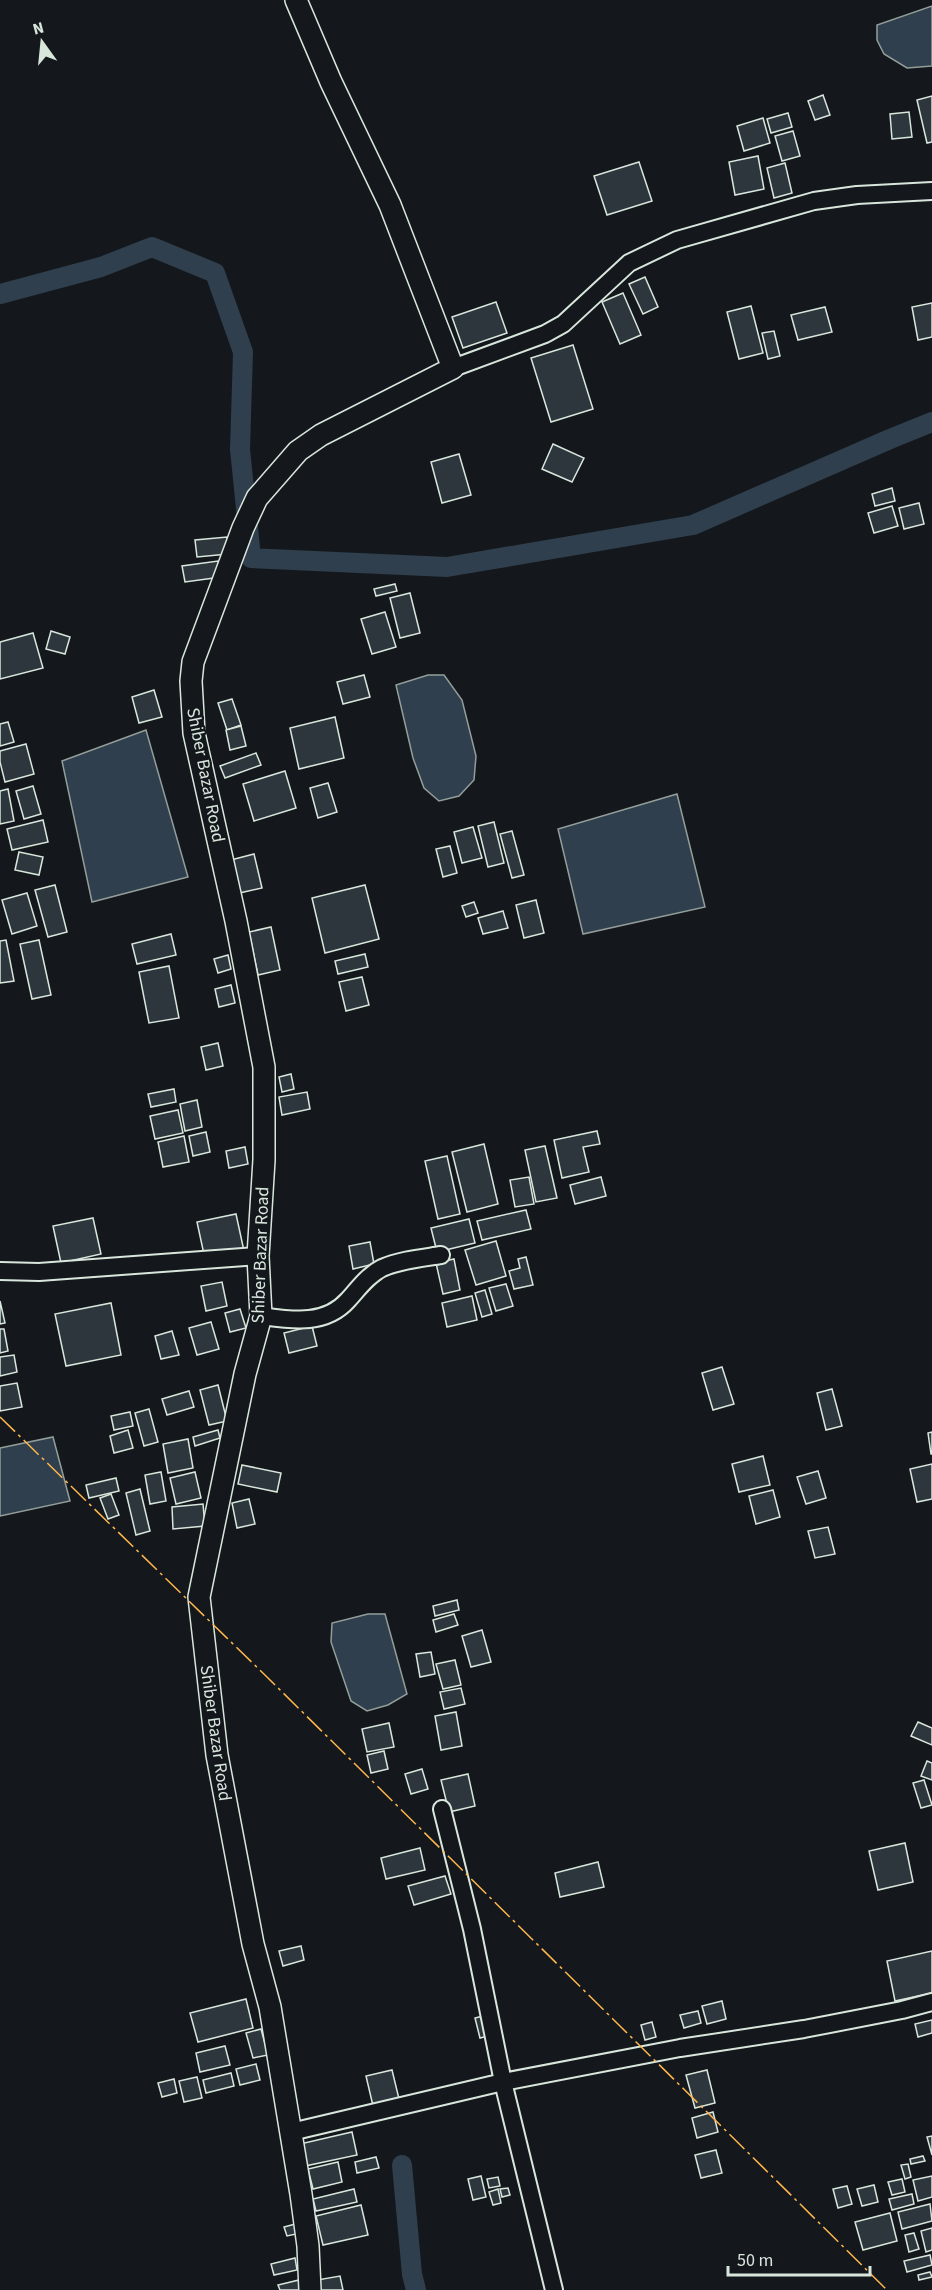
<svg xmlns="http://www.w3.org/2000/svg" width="932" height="2290" font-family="'Source Sans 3',sans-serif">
<rect width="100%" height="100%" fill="#14181c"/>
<g fill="#2f3f4d" stroke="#939e99" stroke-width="1.5">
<polygon points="932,6 932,66 907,68 884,54 877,40 877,25"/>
<polygon points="428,675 444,675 462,700 476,756 474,780 459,796 439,801 424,788 413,758 396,685"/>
<polygon points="146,730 188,877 92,902 62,761"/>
<polygon points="677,794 705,907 583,934 558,829"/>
<polygon points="53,1437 70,1501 0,1516 0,1448"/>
<polygon points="368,1614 385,1614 407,1694 388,1705 367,1711 351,1701 331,1642 332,1623"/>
</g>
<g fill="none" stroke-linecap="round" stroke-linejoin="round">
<g stroke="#2f3f4d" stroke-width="20">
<polyline points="0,294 101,267 152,247 215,273 243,352 240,449 251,558 447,567 693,525 890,439 932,422"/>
<polyline points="402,2165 412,2274 416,2290"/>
</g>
</g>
<g fill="#2c363c" stroke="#d8e6dc" stroke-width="1.5">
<polygon points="823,95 830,115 815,120 808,101"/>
<polygon points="932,96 932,142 927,143 917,100"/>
<polygon points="909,112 912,137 892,139 890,114"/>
<polygon points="788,113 792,127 771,133 767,119"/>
<polygon points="763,118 770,143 744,151 737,126"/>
<polygon points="793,131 800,156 782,161 775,136"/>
<polygon points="758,156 764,189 735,195 729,162"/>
<polygon points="639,162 652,201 607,215 594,176"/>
<polygon points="785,163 792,193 774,198 767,168"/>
<polygon points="645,277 658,307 643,314 629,284"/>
<polygon points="623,293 641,335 620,344 602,302"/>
<polygon points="496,302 507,333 463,348 452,317"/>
<polygon points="932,303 932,337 918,340 912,307"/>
<polygon points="751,306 763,353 739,359 727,312"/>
<polygon points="825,307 832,332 798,340 791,315"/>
<polygon points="774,331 780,356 768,359 762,333"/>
<polygon points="573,345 593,409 551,422 531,358"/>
<polygon points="553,444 584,458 572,482 542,469"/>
<polygon points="459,454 471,495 442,503 431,462"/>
<polygon points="892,488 895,501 875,506 872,494"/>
<polygon points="919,503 924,524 904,529 899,508"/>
<polygon points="892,506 898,526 874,533 868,513"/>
<polygon points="227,537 228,554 197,557 195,540"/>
<polygon points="218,561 221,577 185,582 182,566"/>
<polygon points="395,584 397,591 376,596 374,589"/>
<polygon points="410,593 420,633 400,638 390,598"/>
<polygon points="385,612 396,647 372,654 361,619"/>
<polygon points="51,631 70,637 65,654 46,649"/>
<polygon points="33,633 43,668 0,679 0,642"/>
<polygon points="364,675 370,697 343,704 337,682"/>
<polygon points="154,690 162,717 139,723 132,697"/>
<polygon points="232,699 241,725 227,730 218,703"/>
<polygon points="335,717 344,758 299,769 290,728"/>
<polygon points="8,722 14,742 0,746 0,724"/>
<polygon points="241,726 246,746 230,750 226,730"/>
<polygon points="26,744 34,774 5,782 0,762 0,751"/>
<polygon points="256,753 261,765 225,778 220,766"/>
<polygon points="285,771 296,808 254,821 243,784"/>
<polygon points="328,783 337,812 318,818 310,788"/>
<polygon points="33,786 41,814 24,819 16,791"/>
<polygon points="8,789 14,821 0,824 0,791"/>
<polygon points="43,820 48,842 12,850 7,829"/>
<polygon points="494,822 504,863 488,867 478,826"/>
<polygon points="473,827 482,858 462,863 454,832"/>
<polygon points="512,831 524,875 512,878 500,834"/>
<polygon points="450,846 457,873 443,877 436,849"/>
<polygon points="19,852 43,857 39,875 15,870"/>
<polygon points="254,854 262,888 235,894 227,861"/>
<polygon points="55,885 67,932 48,937 35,890"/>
<polygon points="365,885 379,939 325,953 312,898"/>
<polygon points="27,893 37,926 12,934 2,900"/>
<polygon points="536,900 544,933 524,938 516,905"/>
<polygon points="474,902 478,913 466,917 462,906"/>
<polygon points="503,911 508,928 483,934 478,918"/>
<polygon points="271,927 280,970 258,975 249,932"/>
<polygon points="171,934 176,955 137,964 132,944"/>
<polygon points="6,940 14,981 0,983 0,941"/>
<polygon points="39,940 51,995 32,999 20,944"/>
<polygon points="365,954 368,967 338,974 335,961"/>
<polygon points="228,955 231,969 218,973 214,959"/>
<polygon points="169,966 179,1018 149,1023 139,972"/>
<polygon points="362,977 369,1005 346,1011 339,982"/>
<polygon points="231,985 235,1003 219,1007 215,989"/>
<polygon points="218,1043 223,1066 206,1070 201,1047"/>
<polygon points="291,1074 294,1089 282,1092 279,1077"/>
<polygon points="174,1089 176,1102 151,1107 148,1094"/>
<polygon points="307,1092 310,1109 282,1115 279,1097"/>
<polygon points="197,1100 202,1127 185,1131 180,1104"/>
<polygon points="178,1110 183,1133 155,1139 150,1116"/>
<polygon points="597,1131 600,1144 583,1147 589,1172 562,1178 554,1140"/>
<polygon points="206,1132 210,1152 193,1156 189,1136"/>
<polygon points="184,1136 189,1162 163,1167 158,1142"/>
<polygon points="484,1144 498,1204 467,1212 452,1152"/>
<polygon points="545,1146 557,1198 536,1202 525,1150"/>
<polygon points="245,1147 248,1164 229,1168 226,1151"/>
<polygon points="447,1156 460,1214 438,1219 425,1161"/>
<polygon points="529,1177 534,1204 515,1207 510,1180"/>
<polygon points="601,1177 606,1196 575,1204 570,1185"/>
<polygon points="526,1210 531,1229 482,1240 477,1221"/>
<polygon points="236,1214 244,1251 205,1259 197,1222"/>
<polygon points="93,1218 101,1254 61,1263 53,1226"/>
<polygon points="469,1219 475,1243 437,1252 431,1228"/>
<polygon points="496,1241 506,1276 476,1285 465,1250"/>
<polygon points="370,1242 374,1264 353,1269 349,1246"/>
<polygon points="526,1257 533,1285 514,1289 509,1271 520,1268 518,1259"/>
<polygon points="454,1259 460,1290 443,1294 436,1263"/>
<polygon points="222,1282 227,1306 206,1311 201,1286"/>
<polygon points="506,1284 513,1306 496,1311 489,1288"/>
<polygon points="485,1290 492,1314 482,1317 475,1293"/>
<polygon points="472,1296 477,1320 447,1327 442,1303"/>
<polygon points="0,1301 5,1323 0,1324"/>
<polygon points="111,1303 121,1355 66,1366 55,1314"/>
<polygon points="240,1309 246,1328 230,1332 225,1313"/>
<polygon points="211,1322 219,1349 197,1355 189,1328"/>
<polygon points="312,1326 317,1346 289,1353 284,1333"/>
<polygon points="0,1329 4,1329 8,1351 0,1353"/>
<polygon points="172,1331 179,1355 161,1359 155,1336"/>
<polygon points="14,1355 17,1372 0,1376 0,1357"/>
<polygon points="722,1367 734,1404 713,1410 702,1373"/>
<polygon points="17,1383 22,1407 0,1411 0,1386"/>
<polygon points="218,1385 227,1421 209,1425 200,1390"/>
<polygon points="832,1389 842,1426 826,1430 817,1393"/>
<polygon points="189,1391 194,1407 167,1415 162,1399"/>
<polygon points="149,1409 158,1442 144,1446 135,1413"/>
<polygon points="130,1412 133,1426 114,1430 111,1416"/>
<polygon points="128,1430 133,1448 114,1453 110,1436"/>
<polygon points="218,1430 220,1438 195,1446 193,1437"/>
<polygon points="932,1432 932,1454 931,1454 928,1433"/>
<polygon points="188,1439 193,1468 168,1473 163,1444"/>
<polygon points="763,1456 770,1485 739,1492 732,1464"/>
<polygon points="932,1464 932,1499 917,1502 910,1469"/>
<polygon points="242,1465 281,1473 277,1492 238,1484"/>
<polygon points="818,1471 826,1498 806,1504 797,1477"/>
<polygon points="161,1472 166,1501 150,1504 145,1475"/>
<polygon points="195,1472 201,1498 176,1504 170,1478"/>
<polygon points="116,1478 119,1491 89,1498 86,1485"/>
<polygon points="140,1489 150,1531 136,1535 126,1493"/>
<polygon points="773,1490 780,1517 756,1524 749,1496"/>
<polygon points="111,1494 119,1515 108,1519 100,1498"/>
<polygon points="249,1499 255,1524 237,1528 232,1503"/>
<polygon points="203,1504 205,1526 173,1529 172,1507"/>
<polygon points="828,1527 835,1554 815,1558 808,1531"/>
<polygon points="457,1600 459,1610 435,1616 433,1606"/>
<polygon points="454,1614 458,1625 436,1632 433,1620"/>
<polygon points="482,1630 491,1662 471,1667 462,1636"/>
<polygon points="431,1652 435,1674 420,1677 416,1654"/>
<polygon points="455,1660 461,1685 443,1689 436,1664"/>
<polygon points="461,1688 465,1704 444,1709 440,1692"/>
<polygon points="456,1712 462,1746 441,1750 435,1716"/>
<polygon points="918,1722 932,1728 932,1745 911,1736"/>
<polygon points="389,1723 394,1747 367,1752 362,1729"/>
<polygon points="384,1751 388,1769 371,1773 367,1755"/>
<polygon points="927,1761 932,1763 932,1780 921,1776"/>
<polygon points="422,1769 428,1789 411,1794 405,1774"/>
<polygon points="468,1774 475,1806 449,1812 441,1780"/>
<polygon points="924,1780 932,1805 921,1808 913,1783"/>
<polygon points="905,1843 913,1882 878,1890 869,1851"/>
<polygon points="420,1848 425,1870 386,1879 381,1858"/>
<polygon points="598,1862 604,1887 560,1897 555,1873"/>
<polygon points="445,1876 451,1894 414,1905 408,1886"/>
<polygon points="301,1946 304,1960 283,1966 279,1951"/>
<polygon points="932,1951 932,1993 895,2001 887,1961"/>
<polygon points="246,1999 253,2028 198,2042 190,2013"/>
<polygon points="722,2001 726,2019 707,2024 702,2006"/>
<polygon points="698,2011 701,2023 684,2028 680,2015"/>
<polygon points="483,2016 488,2036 480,2038 475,2018"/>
<polygon points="932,2020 932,2033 918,2037 915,2024"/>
<polygon points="652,2022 656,2037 645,2040 641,2025"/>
<polygon points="261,2029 268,2055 253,2058 246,2033"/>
<polygon points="225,2046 230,2065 200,2072 196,2053"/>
<polygon points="256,2064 260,2080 240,2085 236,2069"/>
<polygon points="392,2070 400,2103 374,2110 366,2076"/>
<polygon points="707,2070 715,2103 695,2108 686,2075"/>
<polygon points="231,2073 234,2086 206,2093 203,2080"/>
<polygon points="197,2077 202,2098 184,2102 179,2081"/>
<polygon points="174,2079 177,2093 162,2097 158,2083"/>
<polygon points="713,2112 718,2132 697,2138 692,2118"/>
<polygon points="352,2132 357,2155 305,2166 300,2144"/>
<polygon points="932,2136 932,2155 927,2137"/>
<polygon points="716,2150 722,2173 701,2178 695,2155"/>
<polygon points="923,2156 925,2161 911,2164 910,2159"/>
<polygon points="376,2157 379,2168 357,2173 355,2162"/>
<polygon points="338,2162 342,2182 313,2189 308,2169"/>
<polygon points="908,2164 911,2177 905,2179 901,2165"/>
<polygon points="481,2176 486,2197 473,2200 468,2179"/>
<polygon points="932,2176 932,2197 918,2201 913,2180"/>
<polygon points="498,2177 500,2186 489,2188 487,2179"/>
<polygon points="902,2179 905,2192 892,2195 888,2182"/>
<polygon points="874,2185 878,2202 862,2206 857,2189"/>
<polygon points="847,2186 852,2204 838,2208 833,2189"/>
<polygon points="508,2188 510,2195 502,2197 500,2189"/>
<polygon points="354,2189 357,2202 316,2211 313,2199"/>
<polygon points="498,2189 501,2203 493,2205 489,2192"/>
<polygon points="912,2194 914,2204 892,2210 889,2199"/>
<polygon points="930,2204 932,2221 902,2229 898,2212"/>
<polygon points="361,2205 368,2235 323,2245 316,2216"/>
<polygon points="890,2213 897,2241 863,2250 855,2222"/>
<polygon points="299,2223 301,2233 287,2236 284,2227"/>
<polygon points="932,2228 932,2250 926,2252 921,2231"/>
<polygon points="914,2233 919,2249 909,2252 905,2235"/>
<polygon points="930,2255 932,2265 907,2272 904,2261"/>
<polygon points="295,2258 297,2270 274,2275 271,2264"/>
<polygon points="930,2272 932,2277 919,2280 918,2275"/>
<polygon points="340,2276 343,2290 319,2290 317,2280"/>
<polygon points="299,2280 302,2290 280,2290 278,2285"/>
</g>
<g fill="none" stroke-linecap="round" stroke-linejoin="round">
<defs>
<g id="minor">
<polyline points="453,368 545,334 563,324 629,263 677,240 814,201 857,195 932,191"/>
<polyline points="0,1271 39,1272 258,1256"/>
<path d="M261,1316C291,1320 325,1326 348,1300C358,1289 368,1275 382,1268C400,1260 422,1258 441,1255"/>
<polyline points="442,1809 472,1929 503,2082 554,2290"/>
<polyline points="291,2132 503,2082 680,2048 804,2029 902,2010 932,2002"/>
</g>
<polyline id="tertiary" points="296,0 331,82 390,205 453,368 321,435 298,451 257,498 243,528 193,662 191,681 194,733 236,921 264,1067 264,1160 258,1256 261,1316 245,1374 199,1597 217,1755 253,1944 270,2007 301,2194 308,2246 310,2290"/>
</defs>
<use href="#minor" stroke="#d8e6dc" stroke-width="20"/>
<use href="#tertiary" stroke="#d8e6dc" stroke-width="24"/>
<use href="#minor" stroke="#14181c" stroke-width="16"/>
<use href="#tertiary" stroke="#14181c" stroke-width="21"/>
<polyline stroke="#ffb74d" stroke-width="1.5" stroke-dasharray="21 4.5 3 4.5" stroke-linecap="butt" points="0,1417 268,1678 887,2290"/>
</g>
<g text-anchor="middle" stroke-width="4.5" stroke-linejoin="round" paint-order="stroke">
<g font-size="18" fill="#d8e6dc" stroke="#14181c">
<text transform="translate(206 775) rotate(79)" y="6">Shiber Bazar Road</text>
<text transform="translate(260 1255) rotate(-88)" y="6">Shiber Bazar Road</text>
<text transform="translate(216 1733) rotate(82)" y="6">Shiber Bazar Road</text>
</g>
</g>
<g transform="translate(42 42) rotate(345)" stroke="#14181c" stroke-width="4.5" paint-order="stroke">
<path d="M0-4.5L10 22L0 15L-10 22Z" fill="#d8e6dc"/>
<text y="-9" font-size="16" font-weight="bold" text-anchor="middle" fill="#d8e6dc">N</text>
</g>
<path d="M728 2266v9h142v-9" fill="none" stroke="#d8e6dc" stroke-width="3"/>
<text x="737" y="2266" font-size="18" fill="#d8e6dc" stroke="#14181c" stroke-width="4.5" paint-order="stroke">50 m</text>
</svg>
